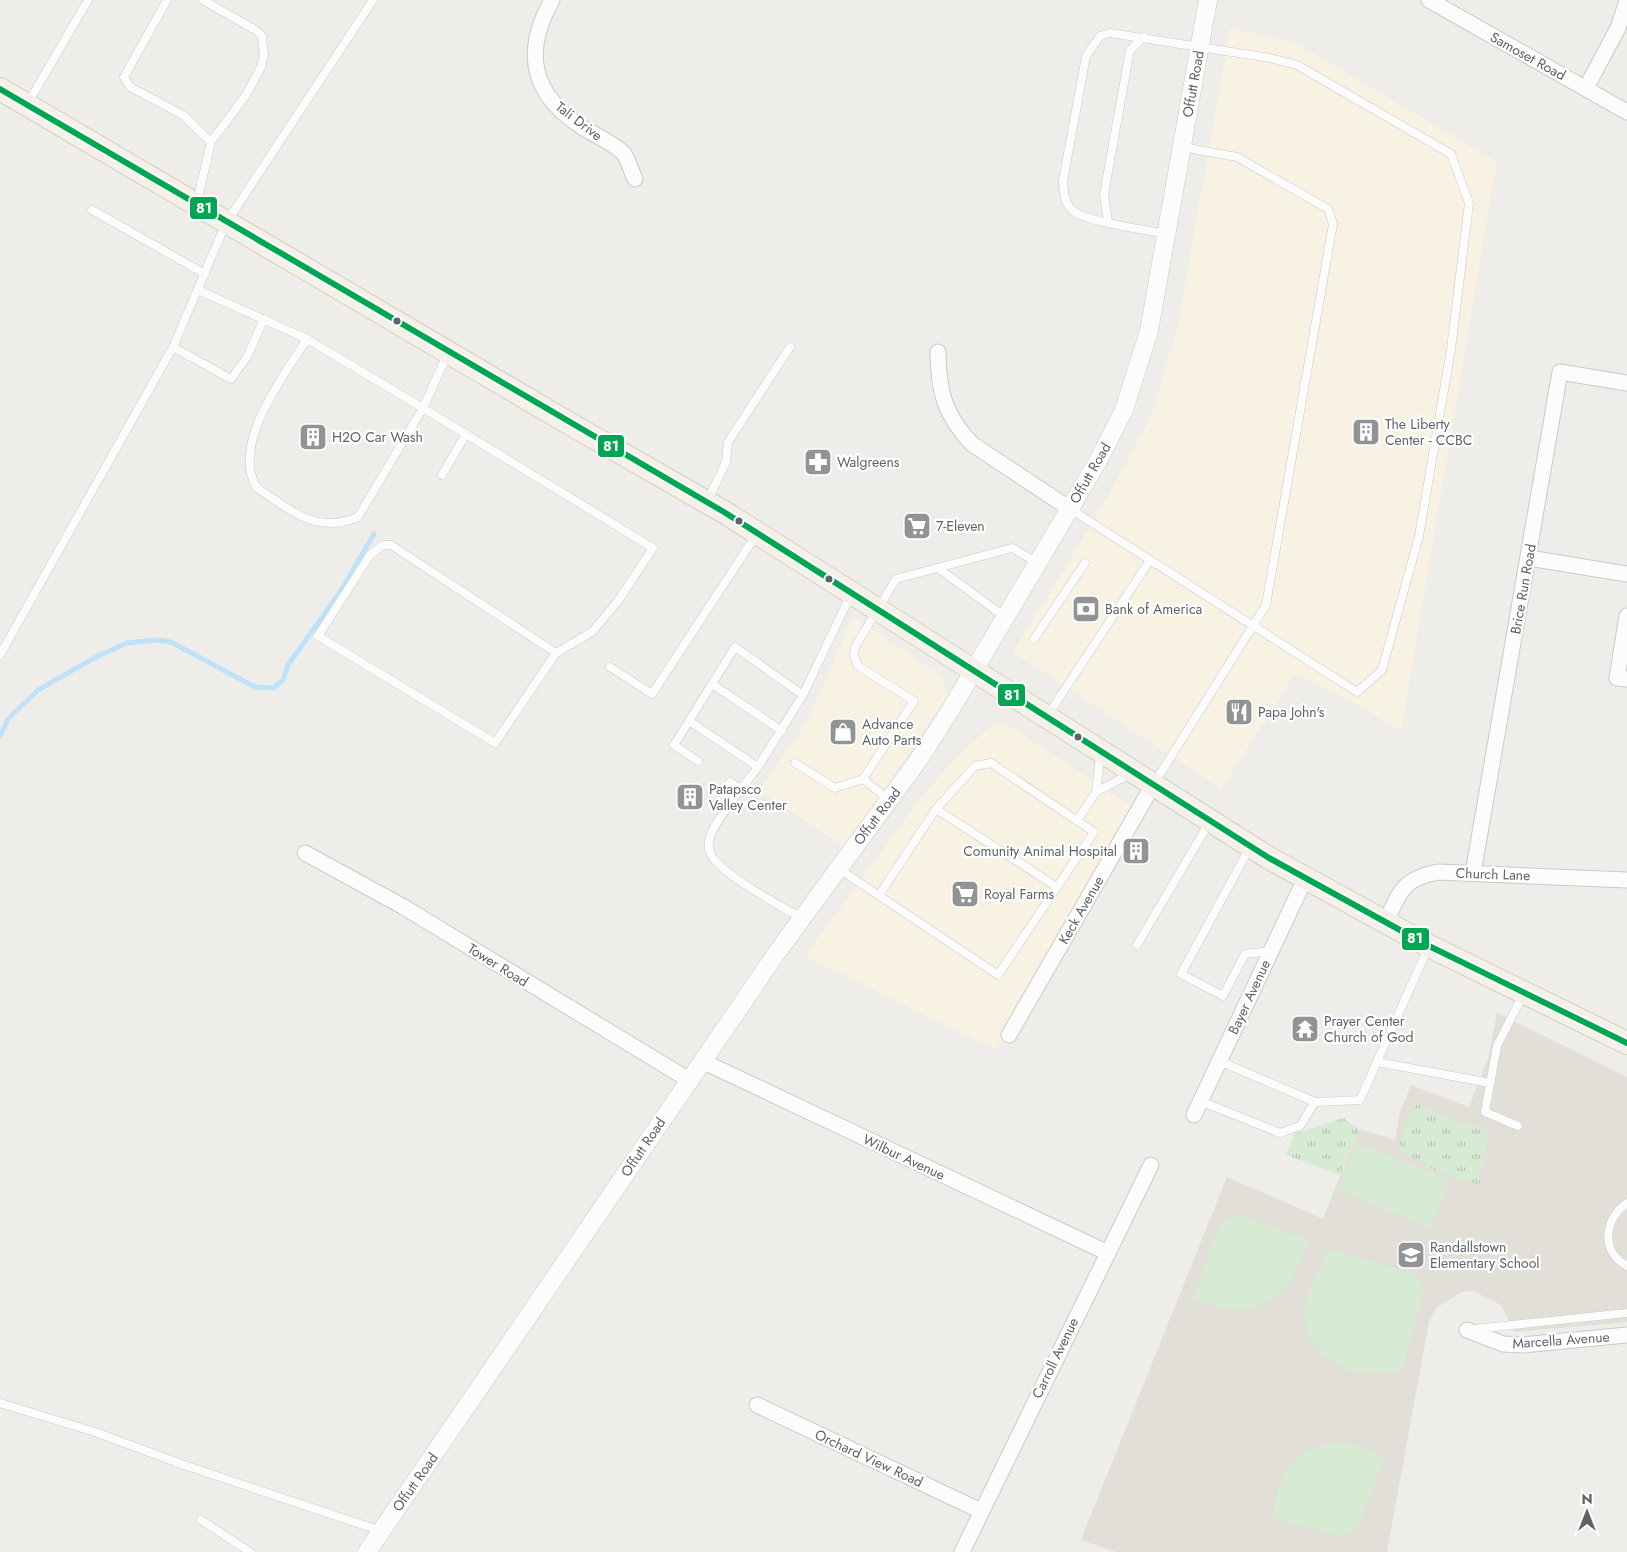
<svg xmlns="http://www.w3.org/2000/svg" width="1627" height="1552" font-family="Jost,sans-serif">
<defs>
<pattern id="park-tufts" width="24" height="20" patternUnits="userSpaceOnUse" patternTransform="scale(1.25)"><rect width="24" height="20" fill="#d7ebd4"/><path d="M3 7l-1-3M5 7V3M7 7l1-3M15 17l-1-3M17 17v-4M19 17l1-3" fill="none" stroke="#b2c2b0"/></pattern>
</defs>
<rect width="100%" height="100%" fill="#efede9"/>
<g fill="#f8f2e3">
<polygon points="1230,28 1294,42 1497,162 1401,731 1363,708 1295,674 1221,789 1013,652 1099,512 1151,417 1178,325"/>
<polygon points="853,617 942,676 948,696 845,847 759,790 807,722"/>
<polygon points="1005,723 1135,809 996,1050 805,956 922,796 955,759 992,725"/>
</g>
<polygon fill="#e2dfd9" points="1497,1013 1627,1077 1627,1322 1515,1332 1501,1305 1473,1291 1462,1292 1436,1308 1429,1322 1387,1552 1116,1552 1081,1540 1227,1177 1323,1219 1359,1129 1395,1140 1400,1112 1411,1085 1469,1107 1488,1059"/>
<g fill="url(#park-tufts)">
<polygon points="1417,1104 1468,1125 1489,1129 1479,1185 1446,1175 1397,1150 1410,1114"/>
<polygon points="1343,1118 1359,1129 1340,1175 1286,1155 1294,1134"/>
</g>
<g fill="#d7ebd4">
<polygon points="1357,1143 1450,1180 1430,1228 1338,1190"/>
<path d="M1240,1215L1308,1240C1292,1300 1253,1327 1193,1298L1221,1221Z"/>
<path d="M1329,1249L1414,1274L1424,1289L1402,1370C1386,1372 1368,1376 1352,1371C1325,1363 1302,1338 1305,1309C1308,1287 1320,1268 1329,1249Z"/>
<path d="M1345,1443L1367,1449L1384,1458L1358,1527L1344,1536L1273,1518C1279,1469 1292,1445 1345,1443Z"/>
</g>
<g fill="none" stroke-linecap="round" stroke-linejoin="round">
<polyline stroke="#bee2f8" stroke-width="5" points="0,736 8,719 38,690 96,657 127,643 157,640 171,642 255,687 273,688 283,680 288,665 342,589 374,534"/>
<defs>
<g id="service">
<polyline points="167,0 124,77 130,87 183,115 211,142"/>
<polyline points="28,103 88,0"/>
<polyline points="197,202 211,142 246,95 261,67 264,56 262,36 257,31 203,0"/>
<polyline points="92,210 205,274"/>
<polyline points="1108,222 1104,194 1130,50 1144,37"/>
<polyline points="198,290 307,339 423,408 447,355"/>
<path d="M307,339C284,375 230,445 257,488C291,510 316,535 358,517L423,408L653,548L618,601L592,632L556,653L495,743L318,636L370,555L383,545H391L556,653"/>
<polyline points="173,347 231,379 247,357 264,319"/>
<polyline points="442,475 466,434"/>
<polyline points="708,500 726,462 728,442 790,347"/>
<path d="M1070,509L1357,692L1382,670L1419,536L1451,349L1469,203L1451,154L1297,65L1270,58L1110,33L1100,36L1086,56L1063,181C1064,192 1064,202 1072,210C1085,222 1147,230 1167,234"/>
<polyline points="938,568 1005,617"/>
<polyline points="1034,639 1085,563"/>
<polyline points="0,655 173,347 226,223 373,0"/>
<polyline points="610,667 652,694 756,535"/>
<polyline points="712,684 782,731"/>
<polyline points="803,695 735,647 689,721 758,767 803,695 851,594"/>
<polyline points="1048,715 1150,560"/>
<polyline points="689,721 674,745 698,761"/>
<polyline points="795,763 835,788 863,779"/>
<path d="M758,767C747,782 711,824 709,841C708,847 710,855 714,859C730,879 778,904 801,918"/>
<polyline points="730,782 741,789"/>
<polyline points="1155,782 1266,605 1333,224 1328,209 1237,157 1182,147"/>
<polyline points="1096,792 1100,755"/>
<polyline points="889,800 863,779 914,701 858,666 854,656 855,647 896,579 1012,548 1038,563"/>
<polyline points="936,809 1057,887"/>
<polyline points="1077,821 1096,792 1130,774"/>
<polyline points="1249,849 1181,974 1223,996 1245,954 1271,951"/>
<polyline points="839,869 998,975 1094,832 991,763 975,766 936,809 879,895"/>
<polyline points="1137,945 1209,823"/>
<polyline points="1377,1062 1490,1083"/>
<polyline points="1200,1101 1280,1133 1300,1126 1315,1102 1219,1061"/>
<polyline points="1315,1102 1360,1100 1428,948"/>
<polyline points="1518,1126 1485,1112 1497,1046 1523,995"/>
<path d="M1627,1203C1604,1219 1600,1251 1627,1266"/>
<polyline points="1475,1329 1627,1313"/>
<polyline points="0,1403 95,1432 184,1465 381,1531"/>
<polyline points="201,1520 250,1552"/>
</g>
<g id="minor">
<path d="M552,0C523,52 531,94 582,127C593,134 617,145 624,154C629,161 631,171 635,179"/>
<polyline points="1429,0 1627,112"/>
<polyline points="1586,88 1618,28 1627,1"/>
<path d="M938,352C938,391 945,416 972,444L1070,509"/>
<polyline points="1529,558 1627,574"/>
<polyline points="1627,616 1617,678 1627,679"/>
<polyline points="305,853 402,906 689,1080"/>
<polyline points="1473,873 1560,372 1627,383"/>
<path d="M1385,923C1400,893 1401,879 1438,872L1627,880"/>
<polyline points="1009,1035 1153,785"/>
<polyline points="702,1061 1106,1252"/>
<polyline points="1194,1115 1305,879"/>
<polyline points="1467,1330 1503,1344 1523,1345 1627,1335"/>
<polyline points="757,1405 981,1511"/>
<polyline points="962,1552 1151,1165"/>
</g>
<polyline id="tertiary" points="367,1552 778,951 917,762 951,709 1098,461 1124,410 1149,331 1208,0"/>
<polyline id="primary" points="0,89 565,421 724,512 1269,858 1429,946 1627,1043"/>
</defs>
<use href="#service" stroke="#cacaca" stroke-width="9"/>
<use href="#minor" stroke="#cacaca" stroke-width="17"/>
<use href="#tertiary" stroke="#cacaca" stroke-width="19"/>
<use href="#primary" stroke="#d8cdb6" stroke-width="24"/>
<use href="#service" stroke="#fdfcfc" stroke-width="8"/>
<use href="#minor" stroke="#fdfcfc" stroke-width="15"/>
<use href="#tertiary" stroke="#fdfcfc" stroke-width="18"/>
<use href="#primary" stroke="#f4f1e9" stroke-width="22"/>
<defs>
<polyline id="bus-1" points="0,89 724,512 1269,858 1429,946 1627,1043"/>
</defs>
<use href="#bus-1" stroke="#fff" stroke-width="10"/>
<use href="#bus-1" stroke="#00a651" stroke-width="6"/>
</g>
<defs>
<symbol id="building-square" viewBox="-11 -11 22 22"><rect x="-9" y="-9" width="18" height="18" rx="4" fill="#919395" stroke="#fff"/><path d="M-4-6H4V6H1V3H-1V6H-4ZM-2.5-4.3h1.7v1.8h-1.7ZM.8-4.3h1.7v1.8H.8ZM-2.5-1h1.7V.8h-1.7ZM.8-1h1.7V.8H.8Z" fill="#fff"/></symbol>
<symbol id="pharmacy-square" viewBox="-11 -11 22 22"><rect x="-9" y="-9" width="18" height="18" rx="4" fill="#919395" stroke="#fff"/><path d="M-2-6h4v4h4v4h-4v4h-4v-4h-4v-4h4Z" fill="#fff"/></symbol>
<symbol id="supermarket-square" viewBox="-11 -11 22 22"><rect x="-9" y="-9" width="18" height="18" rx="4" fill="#919395" stroke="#fff"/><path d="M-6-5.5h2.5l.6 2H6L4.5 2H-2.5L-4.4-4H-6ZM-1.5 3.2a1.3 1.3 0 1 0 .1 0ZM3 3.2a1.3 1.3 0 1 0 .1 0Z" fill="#fff"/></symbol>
<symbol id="bank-square" viewBox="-11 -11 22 22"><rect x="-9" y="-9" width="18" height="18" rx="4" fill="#919395" stroke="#fff"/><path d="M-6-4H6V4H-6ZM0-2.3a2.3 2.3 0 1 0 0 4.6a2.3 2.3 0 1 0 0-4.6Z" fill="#fff"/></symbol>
<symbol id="restaurant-square" viewBox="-11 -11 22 22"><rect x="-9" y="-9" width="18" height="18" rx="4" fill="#919395" stroke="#fff"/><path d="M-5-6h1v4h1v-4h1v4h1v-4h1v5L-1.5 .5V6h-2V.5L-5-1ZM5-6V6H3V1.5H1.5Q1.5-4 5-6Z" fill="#fff"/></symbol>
<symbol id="shop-square" viewBox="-11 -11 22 22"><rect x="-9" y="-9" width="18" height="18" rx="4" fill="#919395" stroke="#fff"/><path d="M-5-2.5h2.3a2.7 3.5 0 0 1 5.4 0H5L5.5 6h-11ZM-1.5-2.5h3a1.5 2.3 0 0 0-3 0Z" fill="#fff"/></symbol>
<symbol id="temple-square" viewBox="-11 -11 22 22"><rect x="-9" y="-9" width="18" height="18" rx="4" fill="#919395" stroke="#fff"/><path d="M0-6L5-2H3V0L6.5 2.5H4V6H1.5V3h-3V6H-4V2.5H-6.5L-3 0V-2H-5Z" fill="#fff"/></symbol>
<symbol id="school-square" viewBox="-11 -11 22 22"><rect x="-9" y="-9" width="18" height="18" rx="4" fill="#919395" stroke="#fff"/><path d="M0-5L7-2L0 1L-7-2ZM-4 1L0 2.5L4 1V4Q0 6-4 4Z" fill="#fff"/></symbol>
</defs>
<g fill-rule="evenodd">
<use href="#building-square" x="1350" y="416" width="32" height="32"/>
<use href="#building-square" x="297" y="421" width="32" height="32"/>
<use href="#pharmacy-square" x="802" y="446" width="32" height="32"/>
<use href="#supermarket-square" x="901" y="510" width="32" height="32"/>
<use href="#bank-square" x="1070" y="593" width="32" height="32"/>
<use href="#restaurant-square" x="1223" y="696" width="32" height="32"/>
<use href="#shop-square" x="827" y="716" width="32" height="32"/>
<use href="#building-square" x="674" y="781" width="32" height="32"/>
<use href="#building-square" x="1120" y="835" width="32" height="32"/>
<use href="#supermarket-square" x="949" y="878" width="32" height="32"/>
<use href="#temple-square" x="1289" y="1013" width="32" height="32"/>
<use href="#school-square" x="1395" y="1239" width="32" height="32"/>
</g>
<g fill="#5e6368" stroke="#fff" stroke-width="2">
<circle cx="397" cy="321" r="4.5"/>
<circle cx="739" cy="521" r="4.5"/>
<circle cx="829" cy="579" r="4.5"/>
<circle cx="1078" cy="737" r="4.5"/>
</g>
<g text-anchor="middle" stroke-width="4.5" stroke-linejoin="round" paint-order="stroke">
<g font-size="14" fill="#5e6368" stroke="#fff">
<text transform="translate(1528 56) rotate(29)" y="5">Samoset Road</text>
<text transform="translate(1193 84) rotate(-80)" y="5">Offutt Road</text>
<text transform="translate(579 121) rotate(37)" y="5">Tali Drive</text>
<text transform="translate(1090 473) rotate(-60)" y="5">Offutt Road</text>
<text transform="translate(1523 589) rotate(-80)" y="5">Brice Run Road</text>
<text transform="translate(877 816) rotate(-53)" y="5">Offutt Road</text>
<text transform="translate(1493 874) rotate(2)" y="5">Church Lane</text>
<text transform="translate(1081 910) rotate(-60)" y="5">Keck Avenue</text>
<text transform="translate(498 965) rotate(32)" y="5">Tower Road</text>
<text transform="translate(1249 997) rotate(-65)" y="5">Bayer Avenue</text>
<text transform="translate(643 1147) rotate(-56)" y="5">Offutt Road</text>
<text transform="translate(904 1157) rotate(25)" y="5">Wilbur Avenue</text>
<text transform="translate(1561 1340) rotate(-4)" y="5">Marcella Avenue</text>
<text transform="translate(1055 1358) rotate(-64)" y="5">Carroll Avenue</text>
<text transform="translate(869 1458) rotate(25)" y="5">Orchard View Road</text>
<text transform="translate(415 1482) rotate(-55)" y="5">Offutt Road</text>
</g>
<g font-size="14" fill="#5e6368" stroke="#fff" text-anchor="start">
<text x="1385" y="429">The Liberty<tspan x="1385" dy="16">Center - CCBC</tspan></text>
<text x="332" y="442">H2O Car Wash</text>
<text x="837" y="467">Walgreens</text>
<text x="936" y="531">7-Eleven</text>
<text x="1105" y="614">Bank of America</text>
<text x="1258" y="717">Papa John's</text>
<text x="862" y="729">Advance<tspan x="862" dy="16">Auto Parts</tspan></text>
<text x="709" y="794">Patapsco<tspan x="709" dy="16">Valley Center</tspan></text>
<text x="1117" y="856" text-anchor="end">Comunity Animal Hospital</text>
<text x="984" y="899">Royal Farms</text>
<text x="1324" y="1026">Prayer Center<tspan x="1324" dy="16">Church of God</tspan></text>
<text x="1430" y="1252">Randallstown<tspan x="1430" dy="16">Elementary School</tspan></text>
</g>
</g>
<g stroke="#fff" stroke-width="2">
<rect x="189" y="196" width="29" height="24" rx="5" fill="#00a651"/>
<rect x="597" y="434" width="28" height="24" rx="5" fill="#00a651"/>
<rect x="997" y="683" width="29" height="24" rx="5" fill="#00a651"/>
<rect x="1401" y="927" width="29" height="24" rx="5" fill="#00a651"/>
</g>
<g font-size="14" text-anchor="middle" font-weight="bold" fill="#fff">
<text x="204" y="213">81</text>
<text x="611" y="451">81</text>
<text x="1012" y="700">81</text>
<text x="1415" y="943">81</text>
</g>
<g transform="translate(1587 1512)" stroke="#ffffff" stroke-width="4" paint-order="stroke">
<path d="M0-4L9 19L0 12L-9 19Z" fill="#5e6368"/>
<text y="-8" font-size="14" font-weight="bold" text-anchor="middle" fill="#5e6368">N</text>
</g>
</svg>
